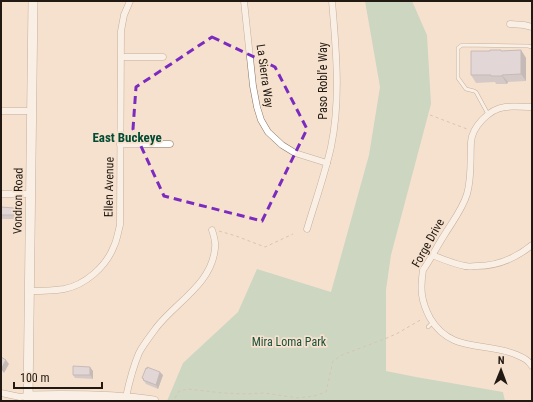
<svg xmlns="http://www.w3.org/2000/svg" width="533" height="402" font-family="'Roboto Condensed',sans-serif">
<rect width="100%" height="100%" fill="#f6e1ce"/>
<polygon fill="#9bc8b2" points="365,1 412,1 427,35 431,104 391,255 386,290 386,371 416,377 503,392 505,401 167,401 183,363 238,312 257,269 331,292 369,155 380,87"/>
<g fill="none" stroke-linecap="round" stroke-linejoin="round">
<defs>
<g id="lane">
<polyline points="488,114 476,92 474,91 466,89 458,78 458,48 462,45 528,46 532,47"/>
<polyline points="428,327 433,322"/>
</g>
<g id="street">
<polyline points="244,1 253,86 257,107 261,120 268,132 282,145 295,153 327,163"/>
<polyline points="510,24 524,25 532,27"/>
<polyline points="122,57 163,57"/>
<path d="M532,107C523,107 513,106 505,107C489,109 472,127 471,142C470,159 472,177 467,194C463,208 453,221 445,234C437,246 431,259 423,270C420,289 421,301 430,318C451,354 486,341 517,355C524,358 528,360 532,366"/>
<polyline points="1,111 32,111"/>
<polyline points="120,144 170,144"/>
<polyline points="1,194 31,194"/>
<path d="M307,229C315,202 325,174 331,147C341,99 336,49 332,1"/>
<path d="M432,255C442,259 454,264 465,266C469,267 473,266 477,266C498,266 516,258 532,245"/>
<path d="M29,291C41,291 52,291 64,289C85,285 106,267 114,246C117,240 118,232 120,225L121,31L124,15L130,1"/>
<polyline points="1,393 20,397 28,396"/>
<path d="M126,397C129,383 133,367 139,353C143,345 151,335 156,328C176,302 212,284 215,248C216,242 214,236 212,230"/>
</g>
<g id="secondary">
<path d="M28,396C70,395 113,395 154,401"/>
<polyline points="28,401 33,1"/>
</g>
</defs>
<use href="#lane" stroke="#867362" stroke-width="4"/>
<use href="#street" stroke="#867362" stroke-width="7"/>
<use href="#secondary" stroke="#867362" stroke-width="10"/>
<g stroke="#b09f90" stroke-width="1" stroke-dasharray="3 3" stroke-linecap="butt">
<polyline points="430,115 467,129"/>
<polyline points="219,231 236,236 265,247 293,234"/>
<polyline points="175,398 179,391 188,389 223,393 246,394 264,393 298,398 314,396 326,392 333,361 342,355 387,338 398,333 422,319"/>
</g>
<use href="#lane" stroke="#fff" stroke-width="3"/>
<use href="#street" stroke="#fff" stroke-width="6"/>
<use href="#secondary" stroke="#fff" stroke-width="9"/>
</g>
<g fill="#aeabc0">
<polygon points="521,50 526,58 526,81 508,82 507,84 496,84 495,82 476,83 471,75 502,51"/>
<polygon points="1,207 14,208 16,211 16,219 1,219"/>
<polygon points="93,371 93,379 75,378 73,375"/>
<polygon points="163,375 158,389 146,384 142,378"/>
</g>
<g fill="#8d8b9c">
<polygon points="521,50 526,58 526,81 521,74"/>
<polygon points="502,75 508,82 507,84 502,76"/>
<polygon points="14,208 16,211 16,219 14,215"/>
<polygon points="6,360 9,364 4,373 1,369"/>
<polygon points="90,367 93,371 93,379 90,375"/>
<polygon points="160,372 163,375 158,389 156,385"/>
</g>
<g fill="#cac7df" stroke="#8d8b9c">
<polygon points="490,50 501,50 501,51 521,50 521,74 502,75 502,76 491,76 491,75 471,75 471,51 490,51"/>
<polygon points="1,207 14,208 14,215 1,215"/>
<polygon points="1,357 6,360 1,369"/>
<polygon points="73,366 90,367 90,375 73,375"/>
<polygon points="147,367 160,372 156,385 143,380 144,379 142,378 146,368 147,369"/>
</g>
<path d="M0 0H533V402H0ZM212,37L275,67L307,129L262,221L164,196L133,129L136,87Z" fill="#f6e1ce" fill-opacity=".55" fill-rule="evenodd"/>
<path fill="none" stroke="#7b2cbf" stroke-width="3" stroke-dasharray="8 5" stroke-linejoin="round" d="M212,37L275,67L307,129L262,221L164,196L133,129L136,87Z"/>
<g text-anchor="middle" stroke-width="3.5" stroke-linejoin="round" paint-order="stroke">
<g font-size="12" fill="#211912" stroke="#f6e1ce">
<text transform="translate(265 76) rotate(82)" y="4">La Sierra Way</text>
<text transform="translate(323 81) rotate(-90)" y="4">Paso Robl'e Way</text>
<text transform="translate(109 187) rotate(-89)" y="4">Ellen Avenue</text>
<text transform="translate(18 201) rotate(-89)" y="4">Vondron Road</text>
<text transform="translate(428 243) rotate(-61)" y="4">Forge Drive</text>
</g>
<g font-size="12" fill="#19513b" stroke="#f6e1ce">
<text x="289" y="346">Mira Loma Park</text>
</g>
<g font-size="13" font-weight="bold" fill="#004b32" stroke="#f6e1ce">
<text x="127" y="142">East Buckeye</text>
</g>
</g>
<rect width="533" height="402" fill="none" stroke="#211912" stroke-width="4"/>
<g transform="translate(501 370) rotate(1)" stroke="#f6e1ce" stroke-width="3" paint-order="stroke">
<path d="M0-3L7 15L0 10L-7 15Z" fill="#211912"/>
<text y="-6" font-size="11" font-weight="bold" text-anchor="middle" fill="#211912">N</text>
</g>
<path d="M14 382v6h88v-6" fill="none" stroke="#211912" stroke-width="2"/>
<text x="20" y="382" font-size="12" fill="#211912" stroke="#f6e1ce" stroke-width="3" paint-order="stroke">100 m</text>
</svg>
